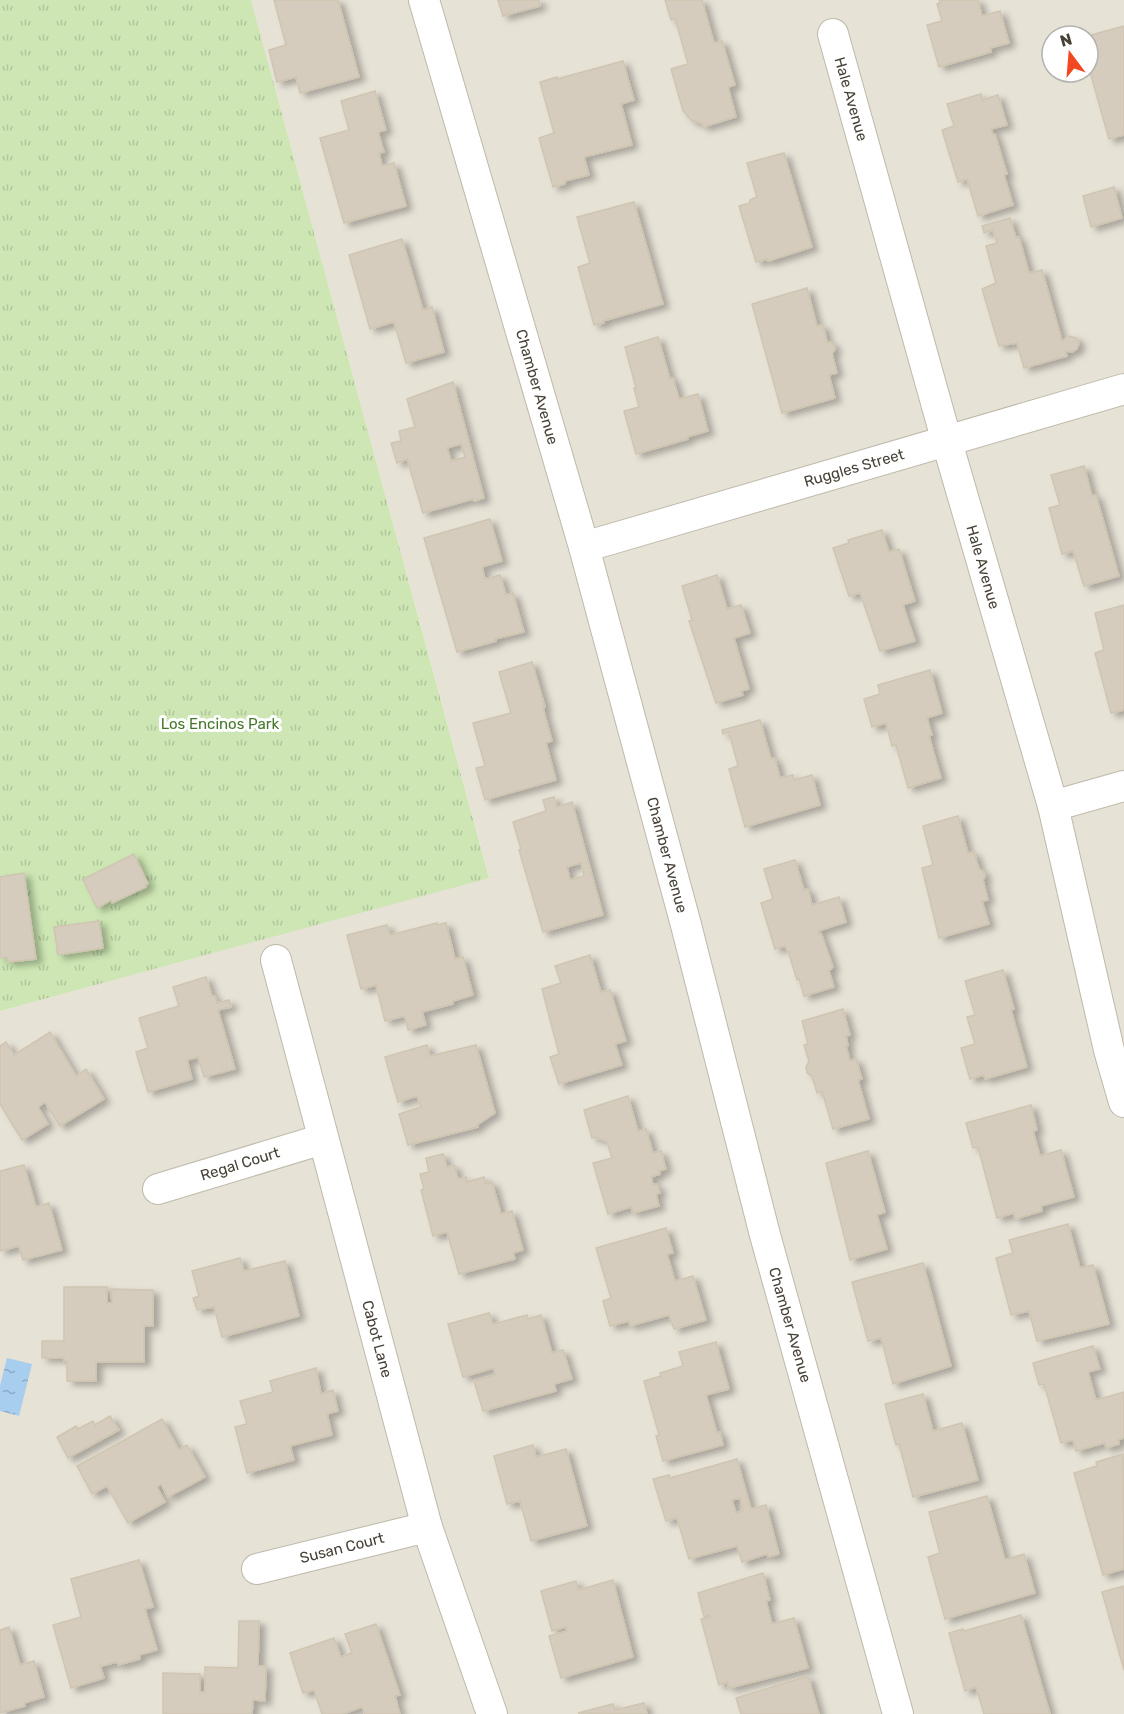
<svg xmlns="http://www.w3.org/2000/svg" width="1124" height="1714" font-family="Rubik,sans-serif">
<defs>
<pattern id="grass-tufts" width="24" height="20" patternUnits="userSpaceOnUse" patternTransform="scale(1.5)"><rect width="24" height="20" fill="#cde6b3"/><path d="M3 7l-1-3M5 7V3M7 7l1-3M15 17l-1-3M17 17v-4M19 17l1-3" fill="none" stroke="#b1c69b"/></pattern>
<pattern id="water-ripples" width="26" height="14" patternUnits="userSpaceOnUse" patternTransform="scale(1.5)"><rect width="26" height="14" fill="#a7ceee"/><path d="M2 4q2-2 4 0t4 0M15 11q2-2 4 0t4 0" fill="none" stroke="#8aa9c2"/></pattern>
<filter id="shadow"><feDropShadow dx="6" dy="4" stdDeviation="3" flood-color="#0004"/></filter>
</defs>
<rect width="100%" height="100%" fill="#f3f0e8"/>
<path fill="#e7e2d6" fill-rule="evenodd" d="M251,0H1124V1714H0V1011L489,877ZM1052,36H1088V72H1052Z"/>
<polygon fill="url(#grass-tufts)" points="0,0 251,0 489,878 0,1011"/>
<polygon fill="url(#water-ripples)" points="7,1358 32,1364 19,1416 0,1411 0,1386"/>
<g fill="#d5ccbe" stroke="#cfc5b1" stroke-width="1.5" fill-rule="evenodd" filter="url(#shadow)">
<polygon points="274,0 338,0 359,77 300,93 296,77 277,82 269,50 286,45"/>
<polygon points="498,0 539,0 540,6 503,16"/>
<polygon points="665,0 702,0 714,43 722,41 735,85 728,87 736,117 703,127 702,123 692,121 683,111 671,69 688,64 675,18 671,20"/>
<polygon points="939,0 978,0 982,16 1000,11 1009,43 990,48 991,52 939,67 927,25 942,21 937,4 940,3"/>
<polygon points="1124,26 1124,135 1109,139 1088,65 1087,36"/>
<polygon points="623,61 634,100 621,104 632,145 584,157 589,175 565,181 565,184 553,187 539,138 554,133 540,82 557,77 557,79"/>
<polygon points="375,91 386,130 378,132 384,152 379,153 382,166 394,163 406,206 344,223 320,138 349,130 341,101"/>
<polygon points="981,94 982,100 998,95 1007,125 991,129 993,135 995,134 1007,174 1004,175 1013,205 978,216 967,179 958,182 942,130 954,126 947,104"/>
<polygon points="784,153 812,247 768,261 767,259 756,262 739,206 750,203 750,200 757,197 747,163"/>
<polygon points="1114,187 1122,218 1091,227 1083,196"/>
<polygon points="634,202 663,304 603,321 604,323 594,325 578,267 590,263 577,217"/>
<polygon points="1010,218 1016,238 1019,237 1029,273 1042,270 1062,341 1069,336 1076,338 1079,343 1077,349 1072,352 1065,351 1067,356 1024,368 1017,343 999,346 982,289 996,283 986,246 997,243 993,230 984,233 982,226"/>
<polygon points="402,239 423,310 432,307 444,352 406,363 394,322 370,329 349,255"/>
<polygon points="807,288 817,326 823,325 827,342 833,343 835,349 832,354 837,373 829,375 835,398 782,413 752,304"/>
<polygon points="658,337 670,379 673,378 679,399 698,394 708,431 687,437 688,439 636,454 624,411 639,407 634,388 636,388 625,347"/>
<path d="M453,382L484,498L474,501L473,499L423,513L407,459L397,463L391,443L401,441L399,431L415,427L407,399ZM461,444L465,457L451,461L447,448Z"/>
<polygon points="1084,466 1092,496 1096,495 1119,576 1084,586 1073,551 1062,554 1049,508 1060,505 1051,475"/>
<polygon points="490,519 502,561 482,567 485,579 500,575 506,595 513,593 524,632 495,639 496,641 457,652 424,538"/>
<polygon points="882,530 889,552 899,549 915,601 903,605 915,641 880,651 860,593 849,596 833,548 849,543 848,540"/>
<polygon points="717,575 727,609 741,605 750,633 734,638 749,689 741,691 743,695 716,703 689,621 692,620 682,586"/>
<polygon points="1124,605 1124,710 1111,713 1095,653 1104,650 1095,613"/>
<polygon points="532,662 545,707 543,708 552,741 546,743 556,780 485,800 476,768 485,766 473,723 511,713 499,672"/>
<polygon points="930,670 942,713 927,718 932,735 929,736 941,778 908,788 896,745 892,746 886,723 872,727 864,699 880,694 878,685"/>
<polygon points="760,720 771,759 775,758 780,778 793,775 794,780 812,775 820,805 745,827 729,769 738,766 729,732 723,734 722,730"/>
<path d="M554,797L557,807L572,802L603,915L543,932L519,850L521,849L513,822L546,811L543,800ZM581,863L584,876L570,880L567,867Z"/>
<polygon points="958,816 968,853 974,852 979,869 984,872 985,876 983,880 988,900 982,901 989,924 939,938 922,868 933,865 923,826"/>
<polygon points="134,854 148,884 145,885 146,887 112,903 111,900 97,908 83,879"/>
<polygon points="795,860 804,890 808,889 812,905 839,897 846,922 818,931 819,934 821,933 833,967 829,971 834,987 804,996 799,979 797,980 788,951 785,946 775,949 761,903 773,899 764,869"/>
<polygon points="24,873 36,959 8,962 7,957 0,958 0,877"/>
<polygon points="99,921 103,948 58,955 54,927"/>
<polygon points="437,923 438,925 446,923 455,959 463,957 473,995 453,1001 453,1004 422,1012 426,1025 408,1030 405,1016 385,1021 376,985 361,989 347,935 387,925 390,935"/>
<polygon points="590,955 601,992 610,990 626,1041 615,1044 622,1065 559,1084 550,1057 559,1054 542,989 561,983 555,966"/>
<polygon points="1003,970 1014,1009 1011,1010 1027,1067 985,1079 984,1075 970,1079 961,1048 975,1044 967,1017 975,1015 965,981"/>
<polygon points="206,977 212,996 215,996 217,1003 229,1000 231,1007 218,1010 235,1069 204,1077 198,1057 187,1060 192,1079 148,1092 136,1052 148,1048 139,1018 179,1006 173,987"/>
<polygon points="843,1009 850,1035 846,1036 848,1046 846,1046 850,1061 856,1059 862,1079 858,1080 869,1119 833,1129 822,1091 817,1093 812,1076 807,1073 806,1067 809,1061 804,1045 808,1044 802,1021"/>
<polygon points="50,1032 76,1076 86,1069 104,1099 60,1126 45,1102 38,1107 48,1124 22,1140 0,1104 0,1046 6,1042 14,1055"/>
<polygon points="427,1045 430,1056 476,1045 495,1113 477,1125 478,1127 408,1145 399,1114 421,1107 417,1096 398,1102 385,1057"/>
<polygon points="628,1096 638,1131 646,1129 653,1153 661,1151 666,1169 659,1171 660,1174 651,1177 653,1185 657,1184 660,1193 656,1194 659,1206 633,1213 631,1207 608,1214 593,1163 612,1158 607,1142 596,1137 592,1138 584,1110"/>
<polygon points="1031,1105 1037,1130 1033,1131 1040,1156 1061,1150 1074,1197 1041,1206 1042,1211 1015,1219 1014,1213 997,1218 978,1147 973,1148 966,1123"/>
<polygon points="868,1151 885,1212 877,1215 887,1249 850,1260 826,1163"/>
<polygon points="443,1154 447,1167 454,1165 458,1179 466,1177 467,1182 484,1177 486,1184 492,1182 501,1214 512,1211 523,1250 513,1253 515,1259 459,1274 447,1232 433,1236 421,1190 424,1189 420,1174 429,1172 426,1158"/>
<polygon points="24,1165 36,1207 49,1203 62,1250 23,1260 19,1246 0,1251 0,1171"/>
<polygon points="1068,1224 1080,1268 1093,1265 1109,1324 1037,1341 1029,1311 1011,1315 996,1258 1013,1253 1009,1240"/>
<polygon points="666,1228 673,1253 667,1254 675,1281 693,1276 706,1320 674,1329 669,1315 630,1326 629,1321 610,1326 603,1301 611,1298 596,1248"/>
<polygon points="240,1258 244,1271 285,1261 299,1316 222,1337 214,1307 197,1310 193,1298 199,1296 192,1271"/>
<polygon points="923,1263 951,1366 893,1384 881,1338 868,1341 852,1282"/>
<polygon points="64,1287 107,1287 107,1303 112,1303 111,1289 153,1290 153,1326 144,1326 144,1362 96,1362 96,1381 67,1381 67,1361 64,1361 64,1358 42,1358 42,1341 64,1341"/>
<polygon points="489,1313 493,1324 527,1315 528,1319 541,1315 552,1353 563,1350 572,1379 554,1384 556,1391 483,1411 474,1381 495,1375 494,1368 463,1377 448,1324"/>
<polygon points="716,1342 729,1389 706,1395 717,1433 720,1432 723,1445 663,1461 656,1436 659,1435 644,1381 661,1376 660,1373 683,1366 679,1352"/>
<polygon points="1093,1346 1100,1369 1088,1372 1096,1400 1124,1392 1124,1438 1118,1440 1119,1444 1106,1448 1105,1443 1076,1451 1073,1440 1061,1443 1044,1384 1039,1385 1033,1363"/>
<polygon points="316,1368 321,1394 333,1390 338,1411 327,1414 332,1435 290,1446 294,1460 247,1473 235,1427 247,1424 240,1401 273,1392 270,1381"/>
<polygon points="923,1394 933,1431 962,1423 978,1480 913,1497 899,1444 896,1445 885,1404"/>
<polygon points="110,1416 119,1430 68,1458 57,1437 76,1426 78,1429 93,1421 95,1425"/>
<polygon points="162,1419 179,1450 187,1445 205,1477 168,1497 161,1484 157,1487 165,1502 128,1523 107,1486 92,1494 77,1466"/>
<polygon points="533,1445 536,1457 566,1449 587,1526 531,1541 520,1501 507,1504 494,1456"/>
<polygon points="1123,1454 1124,1569 1103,1575 1074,1473 1097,1466 1096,1462"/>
<path d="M737,1459L751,1509L766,1505L779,1554L768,1557L767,1554L742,1562L737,1546L689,1559L677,1518L666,1521L653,1479L669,1475L670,1478ZM740,1498L743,1511L736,1513L732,1500Z"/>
<polygon points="987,1496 1005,1560 1024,1554 1035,1593 945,1619 928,1557 940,1553 929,1512"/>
<polygon points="139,1560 153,1607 145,1609 157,1650 139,1655 140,1659 118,1665 117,1662 102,1666 100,1665 104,1678 71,1688 53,1625 81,1617 71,1579"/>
<polygon points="763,1573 770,1600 766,1601 772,1624 794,1618 808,1668 729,1688 727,1682 719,1685 701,1619 710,1617 709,1615 704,1617 698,1593"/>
<polygon points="613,1580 633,1657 561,1678 549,1636 567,1631 566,1627 552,1631 541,1591 576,1581 578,1590"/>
<polygon points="1124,1586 1124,1670 1102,1592"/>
<polygon points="1021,1615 1050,1714 984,1714 976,1687 965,1691 949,1633 963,1629 964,1631"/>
<polygon points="239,1621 259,1621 258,1666 266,1666 265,1701 253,1700 252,1714 163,1714 163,1673 200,1674 200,1692 205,1692 205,1667 238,1668"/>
<polygon points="376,1624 400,1695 395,1696 400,1714 365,1714 362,1707 343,1714 322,1714 314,1690 303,1693 290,1653 334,1638 341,1657 352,1653 345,1634"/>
<polygon points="9,1627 20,1665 34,1661 44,1697 24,1703 25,1706 0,1713 0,1630"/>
<polygon points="808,1676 819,1714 741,1714 736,1698"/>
<polygon points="644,1703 647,1714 578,1713 613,1704 615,1710"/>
</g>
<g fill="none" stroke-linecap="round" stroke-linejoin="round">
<defs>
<g id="street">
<polyline points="424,0 584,547 686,925 765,1235 898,1714"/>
<polyline points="833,34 947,442 1053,806 1109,1050 1124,1102"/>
<polyline points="584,547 1124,389"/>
<polyline points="1053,806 1124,786"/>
<polyline points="276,960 427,1527 492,1714"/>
<polyline points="158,1189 323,1139"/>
<polyline points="257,1569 427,1527"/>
</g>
</defs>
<use href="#street" stroke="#bfb8ab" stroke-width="32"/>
<use href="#street" stroke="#fff" stroke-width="30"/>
</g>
<g text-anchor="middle" stroke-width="6" stroke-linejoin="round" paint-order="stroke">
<g font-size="15" fill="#474137" stroke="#fff">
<text transform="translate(851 99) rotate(74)" y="5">Hale Avenue</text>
<text transform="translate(537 387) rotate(74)" y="5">Chamber Avenue</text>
<text transform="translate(854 468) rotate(-16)" y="5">Ruggles Street</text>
<text transform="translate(983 567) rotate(74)" y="5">Hale Avenue</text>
<text transform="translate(667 855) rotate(75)" y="5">Chamber Avenue</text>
<text transform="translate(240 1164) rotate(-17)" y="5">Regal Court</text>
<text transform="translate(790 1325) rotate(74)" y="5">Chamber Avenue</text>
<text transform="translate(377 1339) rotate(75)" y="5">Cabot Lane</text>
<text transform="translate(342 1548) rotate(-14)" y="5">Susan Court</text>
</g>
<g font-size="15" fill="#46762c" stroke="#fff">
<text x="220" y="729">Los Encinos Park</text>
</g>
</g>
<g transform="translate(1070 54) rotate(344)"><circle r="28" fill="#ffffff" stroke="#b5b3af" stroke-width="1.5"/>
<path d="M0-4.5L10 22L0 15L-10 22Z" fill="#f14821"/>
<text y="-9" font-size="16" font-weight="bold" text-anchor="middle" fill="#474137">N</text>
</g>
</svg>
